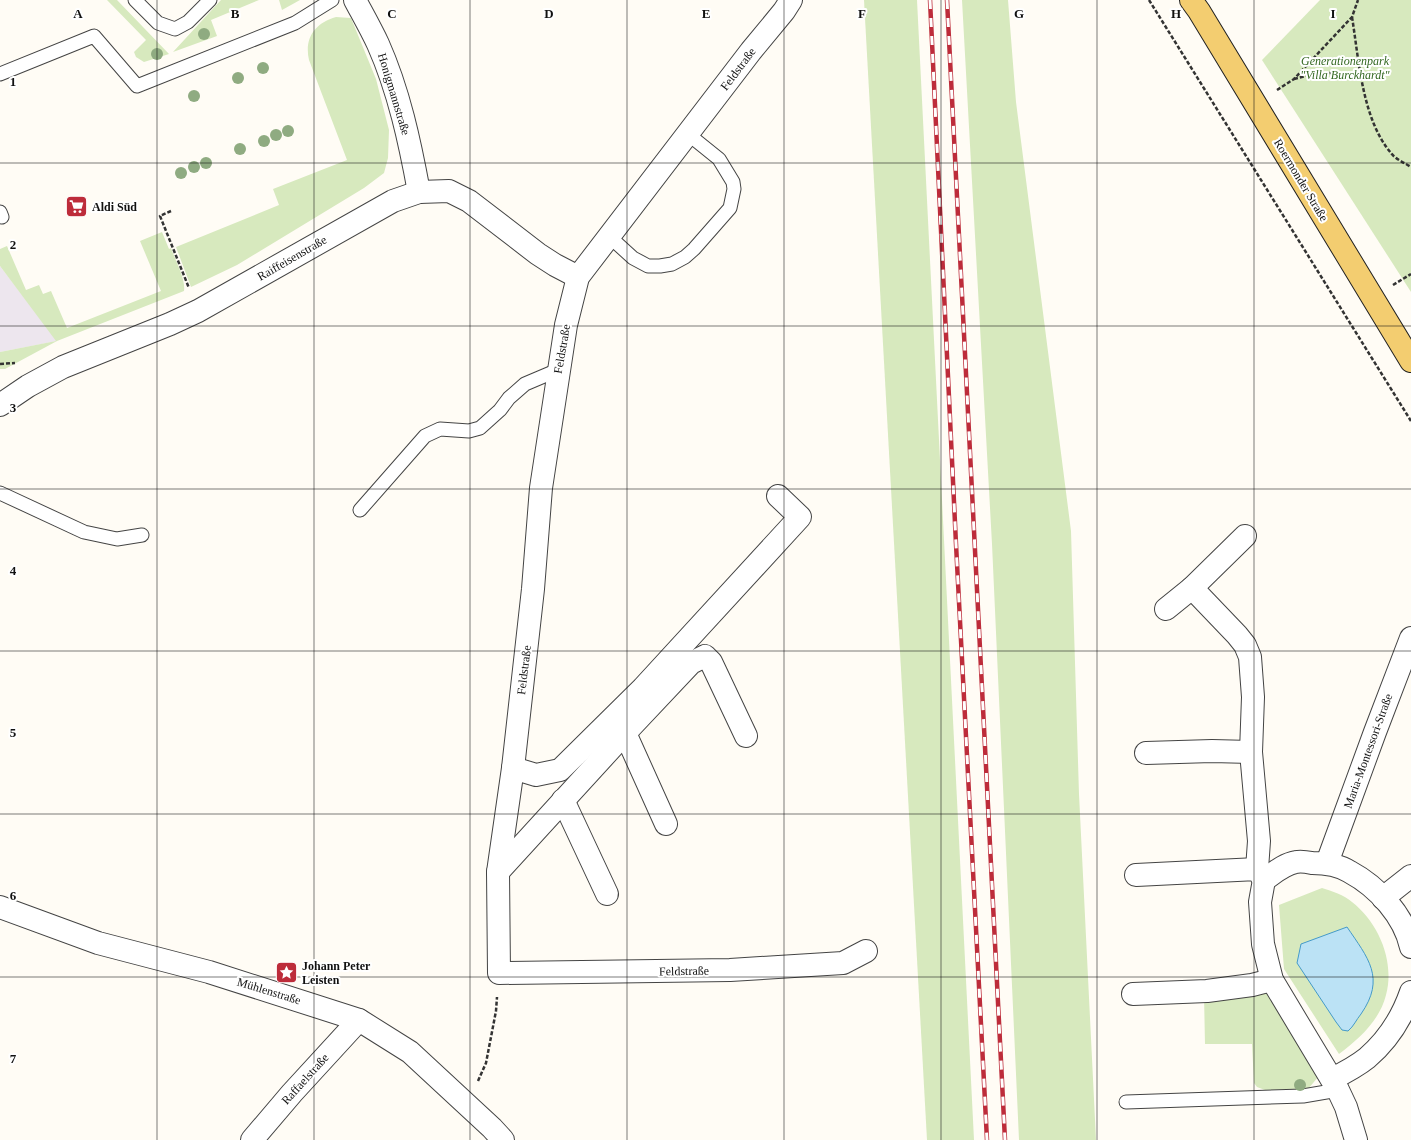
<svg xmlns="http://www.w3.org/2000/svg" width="1411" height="1140" font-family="Georgia,serif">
<rect width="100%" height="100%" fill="#fffcf5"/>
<polygon fill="#ede6ee" points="0,266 57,341 0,352"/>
<g fill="#d7e9be">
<polygon points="107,0 117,0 169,54 144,62 136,57 134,52 146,40"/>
<polygon points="221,0 259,0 211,20 217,36 173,52"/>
<polygon points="279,0 300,0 282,10"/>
<polygon points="864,0 917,0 974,1140 927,1140"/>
<polygon points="962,0 1008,0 1016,102 1071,531 1079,794 1096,1140 1019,1140 992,544"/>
<polygon points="1320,0 1411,0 1411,292 1262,60"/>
<path d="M336,17L351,18L376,79L389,130L388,158L384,173L364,188L237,265L191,287L176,247L279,205L273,189L347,160L309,60C304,38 315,23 336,17Z"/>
<path d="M162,232L169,249L171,248C175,260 186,279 184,291L57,341L5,369H0V352L56,341L0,266V249L7,246L26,290L39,285L43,294L51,291L67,328L161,291L140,241Z"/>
<path d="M1322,888C1332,891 1344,895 1352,902C1379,923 1395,962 1386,995C1380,1020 1359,1039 1339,1054L1284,969L1279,905Z"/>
<polygon points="1253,994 1272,994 1319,1076 1308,1089 1265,1090 1257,1087 1254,1083 1252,1044 1205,1044 1204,995"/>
</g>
<path fill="#bbe2f5" stroke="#449ac9" d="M1347,927C1368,958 1386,978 1361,1014C1356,1020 1354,1026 1348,1031L1342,1030L1336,1022L1297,963L1301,944Z"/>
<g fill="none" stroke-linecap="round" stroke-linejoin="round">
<defs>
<g id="service">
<polyline points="135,0 158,23 175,29 188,22 210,0"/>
<polyline points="0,74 94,36 137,86 295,23 332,0"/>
<polyline points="0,212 2,217"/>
<polyline points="610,237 633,258 648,266 660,266 672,264 685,257 694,249 730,208 734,189 733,182 719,159 688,134"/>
<polyline points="0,493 84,532 117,539 142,535"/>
<polyline points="360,510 425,436 440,429 469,431 480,428 500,410 509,398 525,384 558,370"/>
<polyline points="1126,1102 1303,1096 1338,1090"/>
</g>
<g id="minor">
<path d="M355,0C363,15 371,29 378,44C399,91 410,143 419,192"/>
<polyline points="791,0 784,11 751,51 578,277 566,325 541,488 533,589 513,768 498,872 499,973 730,970 843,963 866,951"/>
<polyline points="0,405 28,386 63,367 170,324 198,311 393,201 419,192 449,191 469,201 538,254 555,265 578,277"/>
<polyline points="1192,588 1237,635 1245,645 1250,657 1253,697 1251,752 1259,841 1257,869"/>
<polyline points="1166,609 1192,588 1245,536"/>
<polyline points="625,733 666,824"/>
<polyline points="1146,753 1212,751 1251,752"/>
<polyline points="513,768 536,775 560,770 643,688 800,517 778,496"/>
<polyline points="563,800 607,894"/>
<polyline points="1327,863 1375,732 1411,638"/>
<polyline points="498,872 625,733 691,663 705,656 711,662 746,736"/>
<polyline points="1136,875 1257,869 1264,880"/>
<polyline points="1383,898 1411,876"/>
<polyline points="0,907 98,943 209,972 359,1020 410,1052 492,1128 503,1140"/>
<polyline points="1133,994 1207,991 1252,985 1272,980"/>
<path d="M1332,1079C1344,1073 1357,1066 1367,1058C1388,1040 1402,1018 1411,992"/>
<polyline points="252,1140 292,1093 359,1020"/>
<path d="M1356,1140L1346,1107L1338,1090L1272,980L1263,944L1260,902L1264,880C1274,873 1284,864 1296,862C1301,861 1307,862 1312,863C1325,863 1339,865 1350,872C1378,887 1404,916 1411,947"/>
</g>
<polyline id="primary" points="1191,0 1199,11 1411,361"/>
</defs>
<use href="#service" stroke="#444" stroke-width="15"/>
<use href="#minor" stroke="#444" stroke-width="24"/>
<use href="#primary" stroke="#222" stroke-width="24"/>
<g stroke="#333" stroke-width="2.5" stroke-dasharray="4 2" stroke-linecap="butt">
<polyline points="1149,0 1411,421"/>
<path d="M1352,17C1359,60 1362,119 1391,153C1395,159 1405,163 1411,167"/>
<polyline points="1294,79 1314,74 1331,73 1361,75"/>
<polyline points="1277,90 1294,79 1352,17 1358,0"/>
<polyline points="171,211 160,216 189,288"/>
<polyline points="1393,285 1411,274"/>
<polyline points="0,364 15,363"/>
<polyline points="478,1081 486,1063 496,1011 497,997"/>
</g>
<use href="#service" stroke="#fff" stroke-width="13"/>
<use href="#minor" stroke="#fff" stroke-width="22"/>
<use href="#primary" stroke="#f3cd70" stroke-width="22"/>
<defs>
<g id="rail">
<polyline points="930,0 956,544 987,1140"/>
<polyline points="947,0 1005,1140"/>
</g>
</defs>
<use href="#rail" stroke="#bd2c3a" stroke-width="4.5"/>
<use href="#rail" stroke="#fff" stroke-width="3" stroke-dasharray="9" stroke-linecap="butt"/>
</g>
<g fill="#8fab81">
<circle cx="204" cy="34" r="6"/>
<circle cx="157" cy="54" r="6"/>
<circle cx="263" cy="68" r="6"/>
<circle cx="238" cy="78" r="6"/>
<circle cx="194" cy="96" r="6"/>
<circle cx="288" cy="131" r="6"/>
<circle cx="276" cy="135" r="6"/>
<circle cx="264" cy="141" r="6"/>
<circle cx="240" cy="149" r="6"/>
<circle cx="206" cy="163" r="6"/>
<circle cx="194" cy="167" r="6"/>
<circle cx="181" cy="173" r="6"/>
<circle cx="1300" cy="1085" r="6"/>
</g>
<path fill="none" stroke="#111" stroke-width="1" stroke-opacity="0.55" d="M157,0V1140M314,0V1140M470,0V1140M627,0V1140M784,0V1140M941,0V1140M1097,0V1140M1254,0V1140M0,163H1411M0,326H1411M0,489H1411M0,651H1411M0,814H1411M0,977H1411"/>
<defs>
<symbol id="supermarket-square" viewBox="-11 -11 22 22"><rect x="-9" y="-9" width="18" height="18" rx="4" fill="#bd2c3a" stroke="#fff"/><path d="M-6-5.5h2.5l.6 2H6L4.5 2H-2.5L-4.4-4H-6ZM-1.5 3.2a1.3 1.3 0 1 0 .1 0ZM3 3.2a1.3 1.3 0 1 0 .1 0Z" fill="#fff"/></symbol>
<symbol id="sight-square" viewBox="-11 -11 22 22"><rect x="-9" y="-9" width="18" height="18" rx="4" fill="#bd2c3a" stroke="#fff"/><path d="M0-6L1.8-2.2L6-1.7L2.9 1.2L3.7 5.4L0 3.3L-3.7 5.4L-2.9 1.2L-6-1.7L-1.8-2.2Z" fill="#fff"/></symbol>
</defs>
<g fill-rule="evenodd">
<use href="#supermarket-square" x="64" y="194" width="25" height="25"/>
<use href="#sight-square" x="274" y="960" width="25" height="25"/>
</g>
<g text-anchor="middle" stroke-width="4" stroke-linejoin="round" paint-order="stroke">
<g font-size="12" font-style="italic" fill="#346822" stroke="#fff">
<text x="1345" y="65">Generationenpark<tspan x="1345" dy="14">"Villa Burckhardt"</tspan></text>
</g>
<g font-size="12" fill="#111" stroke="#fff">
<text transform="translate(738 69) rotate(-53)" y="4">Feldstraße</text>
<text transform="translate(394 94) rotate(73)" y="4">Honigmannstraße</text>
<text transform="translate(1301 180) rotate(59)" y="4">Roermonder Straße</text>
<text transform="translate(292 258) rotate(-30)" y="4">Raiffeisenstraße</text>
<text transform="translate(562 349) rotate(-80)" y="4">Feldstraße</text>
<text transform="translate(524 670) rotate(-83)" y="4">Feldstraße</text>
<text transform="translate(1368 751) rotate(-70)" y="4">Maria-Montessori-Straße</text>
<text transform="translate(684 971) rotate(-1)" y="4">Feldstraße</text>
<text transform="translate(269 991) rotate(17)" y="4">Mühlenstraße</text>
<text transform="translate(305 1079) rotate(-48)" y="4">Raffaelstraße</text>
</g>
<g font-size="12" font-weight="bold" fill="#111" stroke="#fff" text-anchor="start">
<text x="92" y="211">Aldi Süd</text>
<text x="302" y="970">Johann Peter<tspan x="302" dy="14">Leisten</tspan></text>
</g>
</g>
<g font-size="13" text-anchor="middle" font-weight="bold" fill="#111" stroke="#fff" stroke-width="4" stroke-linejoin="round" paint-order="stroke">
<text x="78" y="18">A</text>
<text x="235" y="18">B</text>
<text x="392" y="18">C</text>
<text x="549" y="18">D</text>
<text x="706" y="18">E</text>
<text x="862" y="18">F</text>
<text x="1019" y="18">G</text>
<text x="1176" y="18">H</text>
<text x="1333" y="18">I</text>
<text x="13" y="86">1</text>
<text x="13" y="249">2</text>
<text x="13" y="412">3</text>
<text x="13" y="575">4</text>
<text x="13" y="737">5</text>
<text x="13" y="900">6</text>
<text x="13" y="1063">7</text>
</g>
</svg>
